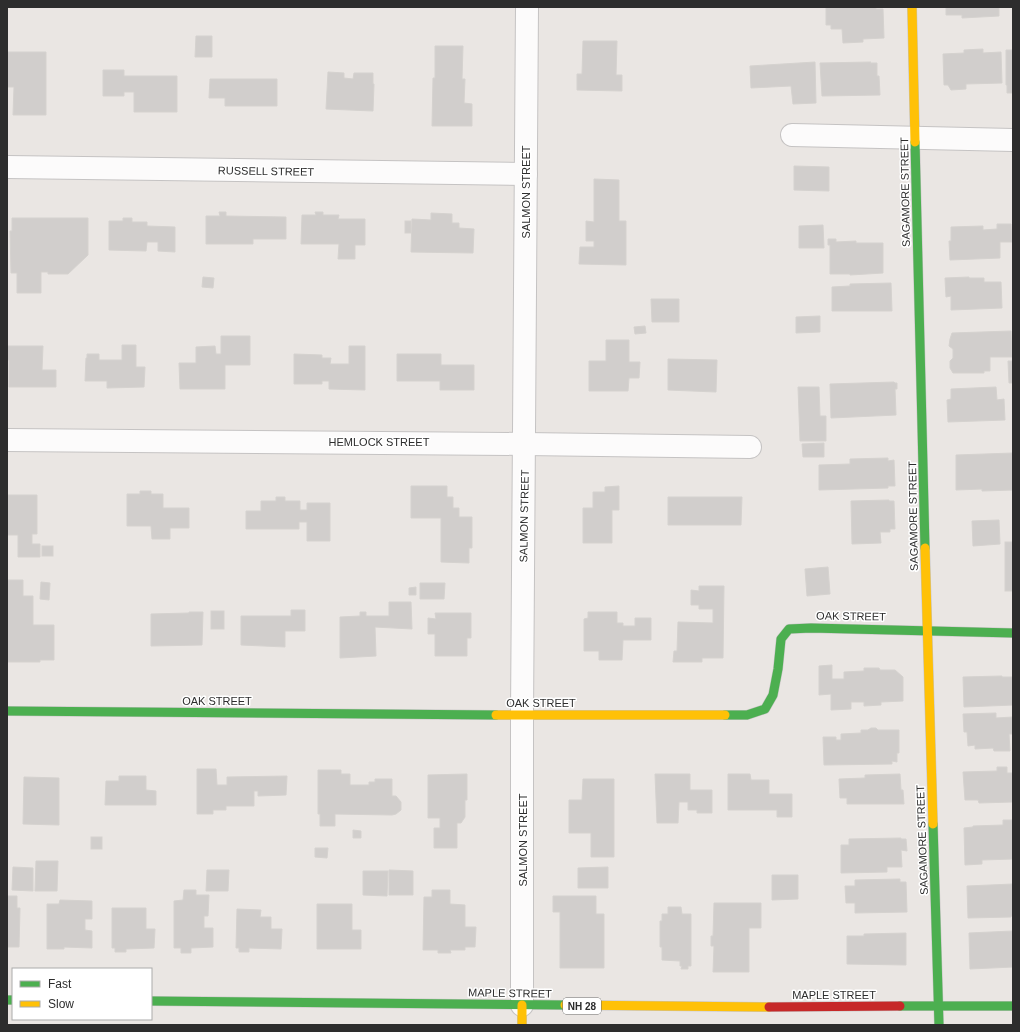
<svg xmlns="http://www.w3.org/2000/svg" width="1020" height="1032" font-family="Helvetica,sans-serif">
<rect width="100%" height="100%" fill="#eae6e3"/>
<g fill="#d1cecc" stroke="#d5d2cf">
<polygon points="876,7 876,9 883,9 884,38 863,39 863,42 843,43 842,29 831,29 831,25 826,25 826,8"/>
<polygon points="946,7 999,7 999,16 962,18 962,15 946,15"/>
<polygon points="196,36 212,36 212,57 195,57"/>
<polygon points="583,41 617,41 616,75 622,75 622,91 577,90 577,74 582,74"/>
<polygon points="435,46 463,46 462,79 465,79 464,103 472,104 472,126 432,126 433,78 435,78"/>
<polygon points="983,49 983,53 1001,52 1002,83 966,84 966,89 951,90 948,85 944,85 943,54 964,53 964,50"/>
<polygon points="1006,50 1013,50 1013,93 1007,93 1007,85 1006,85"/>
<polygon points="7,52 46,52 46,115 13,115 14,87 7,87"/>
<polygon points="815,62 816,103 793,104 791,86 751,88 750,66"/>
<polygon points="871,62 870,63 877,63 877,76 879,76 880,95 822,96 820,63"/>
<polygon points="103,70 124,70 124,76 177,76 177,112 134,112 134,92 124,92 124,96 103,96"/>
<polygon points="328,72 344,73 344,78 353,79 354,73 373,73 373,84 374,84 373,111 326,109"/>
<polygon points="210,79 277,79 277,106 225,106 225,98 209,98"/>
<polygon points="794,166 829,167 829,191 794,190"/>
<polygon points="594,179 619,180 619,221 626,221 626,265 579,264 580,247 594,247 594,241 586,241 586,221 594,222"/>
<polygon points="219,212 226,212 226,216 286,217 286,239 253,239 253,244 206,244 206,216 220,216"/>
<polygon points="315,212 323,212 323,215 339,215 338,219 365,219 365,245 355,245 355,259 338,259 339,244 301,244 302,215 316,215"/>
<polygon points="431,213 452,214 452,223 459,223 459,228 474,229 473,253 411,252 412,219 431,220"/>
<polygon points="12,218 88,218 88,255 68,274 48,274 48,272 41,272 41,293 17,293 17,273 11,273 10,231 12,231"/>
<polygon points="123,218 132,218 132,222 147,222 147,226 175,227 175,252 158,251 158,242 147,242 146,251 109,250 109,221 123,221"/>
<rect x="405" y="221" width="6" height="12"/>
<polygon points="997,224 1011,224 1012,242 1000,242 1000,258 950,260 949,241 951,241 951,227 983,226 983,230 997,229"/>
<polygon points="823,225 824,248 799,248 799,226"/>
<polygon points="828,239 836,239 836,242 856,241 856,243 883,243 883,273 850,275 850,274 830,274 830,245 828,245"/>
<polygon points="203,277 214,278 213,288 202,287"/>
<polygon points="969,277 969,278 984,278 984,282 1001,282 1002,308 951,310 951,296 946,297 945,278"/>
<polygon points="891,283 892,311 832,311 832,287 850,286 850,284"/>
<polygon points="651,299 679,299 679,322 652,322"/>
<polygon points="820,316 820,332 796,333 796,317"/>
<polygon points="645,326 646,333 635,334 634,327"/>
<polygon points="1011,331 1012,357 990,357 990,371 984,371 984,373 953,373 950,368 950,361 953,358 953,349 949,346 950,339 952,333"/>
<polygon points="221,336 250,336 250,365 225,365 225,389 180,389 179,363 196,363 196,347 215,346 216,354 221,354"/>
<polygon points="606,340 629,340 629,362 640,362 639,378 629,378 628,391 589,391 589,361 606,361"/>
<polygon points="122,345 136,345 136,367 145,367 144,387 107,388 107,381 85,381 86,358 87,358 87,354 99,354 99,360 122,360"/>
<polygon points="7,346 43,346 42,370 56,370 56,387 9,387 9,360 7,360"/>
<polygon points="349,346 365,346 365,390 329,389 329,381 322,381 322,384 294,384 294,354 322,355 322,358 331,358 330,364 349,364"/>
<polygon points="397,354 441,354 441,365 474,365 474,390 440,390 440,381 397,381"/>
<polygon points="668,359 717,360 716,392 668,390"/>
<polygon points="1008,361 1013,361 1013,383 1009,383"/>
<polygon points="894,382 895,383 897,383 897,389 895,389 896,415 831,418 830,384"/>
<polygon points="798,387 819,387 820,416 826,416 826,441 800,441"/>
<polygon points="996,387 997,400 1004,399 1005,420 948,422 947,400 951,399 951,389"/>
<polygon points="824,443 824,457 803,457 802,444"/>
<polygon points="1013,453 1013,490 982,491 982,489 956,490 956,455"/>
<polygon points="888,458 888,461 894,460 895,486 888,486 888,488 819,490 819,465 850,464 850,459"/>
<polygon points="411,486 447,486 447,497 453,497 453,508 459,508 459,517 472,517 472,548 469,548 469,563 441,562 441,518 411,518"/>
<polygon points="619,486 619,510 612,510 612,543 583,543 583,508 593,508 593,492 605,492 605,487"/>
<polygon points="140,491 151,491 151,494 163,494 163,508 189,508 189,528 170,528 170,539 152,539 151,526 127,526 127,494 140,494"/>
<polygon points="8,495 37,495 37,534 32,534 32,544 40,544 40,557 18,557 18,535 7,535"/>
<polygon points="276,497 285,497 285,501 300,501 300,510 307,510 307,503 330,503 330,541 307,541 307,522 299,522 299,529 246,529 246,511 261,511 261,501 276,501"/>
<polygon points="668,497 742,497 741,525 668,525"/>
<polygon points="889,500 889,501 894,501 895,529 890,529 890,532 880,532 881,543 852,544 851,501"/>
<polygon points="999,520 1000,544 973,546 972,521"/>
<rect x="1005" y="542" width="8" height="49"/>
<rect x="42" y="546" width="11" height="10"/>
<polygon points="828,567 830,594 807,596 805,569"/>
<polygon points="7,580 23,580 23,596 33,596 33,625 54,625 54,660 40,660 40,662 7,662"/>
<polygon points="41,582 50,583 49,600 40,599"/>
<polygon points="420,583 445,583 444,599 420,599"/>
<polygon points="699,586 724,586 723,658 702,658 702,662 673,662 674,651 677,651 678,622 713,623 713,609 699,609 699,605 691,605 691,590 699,591"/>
<polygon points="416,587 416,595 409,595 409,588"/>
<polygon points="389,602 411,602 412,629 375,627 376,656 340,658 340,617 360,616 360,612 366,612 366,616 389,616"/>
<polygon points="291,610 305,610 305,631 285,631 285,647 241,645 241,616 291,616"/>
<rect x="211" y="611" width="13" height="18"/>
<polygon points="189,612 203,612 202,645 151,646 151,614 189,613"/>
<polygon points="588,612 617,612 617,623 623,623 623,626 635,626 635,618 651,618 651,640 623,640 622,660 599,660 599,651 584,651 584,619 588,618"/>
<polygon points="435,613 471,613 471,638 467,638 467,656 435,656 435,634 428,634 428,618 436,619"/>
<polygon points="832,665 832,679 844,679 844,672 864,671 864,668 879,668 880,670 895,670 903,677 903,701 881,702 881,705 864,706 864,702 851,702 851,709 831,710 831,694 819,695 819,666"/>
<polygon points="1002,676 1002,677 1013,677 1013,705 964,707 963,677"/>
<polygon points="996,713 996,718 1013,717 1013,734 1009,734 1010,751 994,751 993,748 975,749 975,745 968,746 967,732 964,732 963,714"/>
<polygon points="871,728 876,728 878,730 899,730 899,753 897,753 897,762 892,761 892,764 824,765 823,737 836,737 836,740 841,740 841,734 861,733 861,730 868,730"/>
<polygon points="997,767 1007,767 1007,773 1013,773 1012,802 979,803 978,800 965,800 963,772 997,771"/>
<polygon points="197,769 216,769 217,785 227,785 227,777 287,776 286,795 258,796 258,791 254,791 254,806 226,806 226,810 213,810 213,814 197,814"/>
<polygon points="318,770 341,770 341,774 350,774 350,785 369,785 369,782 375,782 375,779 392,779 392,796 396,796 401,802 401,810 396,814 392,815 335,814 335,826 320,826 320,814 318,814"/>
<polygon points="467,774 467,800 465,800 465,817 461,823 457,823 457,848 434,848 434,828 440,828 440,818 428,818 428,775"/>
<polygon points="655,774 690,774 690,790 712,790 712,813 697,813 697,810 688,810 688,802 679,802 678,823 657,823"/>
<polygon points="728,774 750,774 751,780 769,780 769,794 792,794 792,817 777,817 777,810 728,810"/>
<polygon points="900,774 901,790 903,790 904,804 847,804 847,798 840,798 839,779 865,778 865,775"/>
<polygon points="119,776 146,776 146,790 156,791 156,805 105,805 106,781 119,781"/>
<polygon points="24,777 59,778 59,825 23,824"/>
<polygon points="583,779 614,779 614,857 591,857 591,833 569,833 569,800 582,800"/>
<polygon points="1003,820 1013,820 1013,859 982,860 982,864 965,865 964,828 973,827 973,826 1003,825"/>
<polygon points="353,830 361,831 361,838 353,838"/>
<rect x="91" y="837" width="11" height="12"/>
<polygon points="901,838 901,839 906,839 907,851 901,850 902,867 887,867 887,872 841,873 841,845 849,845 849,839"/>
<polygon points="315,848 328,848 327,858 315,857"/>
<polygon points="36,861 58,861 57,891 35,891"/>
<polygon points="13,867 33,868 33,891 12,890"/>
<polygon points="608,867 608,888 578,888 578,868"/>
<polygon points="207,870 229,870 228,891 206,891"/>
<polygon points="389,870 413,871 413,895 389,895"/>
<polygon points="363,871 388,871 387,896 363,895"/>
<polygon points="772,875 798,875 798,899 772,900"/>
<polygon points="900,879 900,882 906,882 907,912 855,913 855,903 846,903 845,886 855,886 855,880"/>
<polygon points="1013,884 1013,916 1011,916 1011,917 968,918 967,886"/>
<polygon points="184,890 196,890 196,895 209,895 208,916 204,916 204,928 213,928 213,947 191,948 191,953 181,953 181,948 174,948 174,901 183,900"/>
<polygon points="432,890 450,890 450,904 465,905 465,927 476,927 475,947 465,947 465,950 450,950 451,953 438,953 438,950 423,950 424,897 432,897"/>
<polygon points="7,896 17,896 17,908 20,908 19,947 7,947"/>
<polygon points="553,896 596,896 596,914 604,914 604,968 560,968 560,912 553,912"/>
<polygon points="60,900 92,901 92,919 85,919 85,930 92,931 92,948 64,947 64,949 47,949 47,904 59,904"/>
<polygon points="714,903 761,903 761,928 749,928 749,972 713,972 714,946 711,946 711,936 713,936"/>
<polygon points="317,904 352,904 352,930 361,930 361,949 317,949"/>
<polygon points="668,907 681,907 682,914 691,914 691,966 688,966 688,969 681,969 682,966 680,966 680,961 662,960 662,947 660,947 660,921 662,921 662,914 668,914"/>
<polygon points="112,908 146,908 146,929 155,929 154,948 126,949 126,952 115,952 115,948 112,948"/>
<polygon points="237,909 261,910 260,917 271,917 271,929 282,929 281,949 249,948 249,952 239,952 239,948 236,948"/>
<polygon points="1013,931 1013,967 970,969 969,933"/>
<polygon points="906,933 906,965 847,964 847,936 864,936 864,934"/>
</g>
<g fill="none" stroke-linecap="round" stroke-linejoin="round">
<defs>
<g id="street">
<polyline points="792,135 1013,140"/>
<polyline points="7,167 526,174"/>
<polyline points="7,440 525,444 750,447"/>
<polyline points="522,1005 522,715 527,7"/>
</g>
<g id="fast">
<polyline points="915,142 925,548"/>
<polyline points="7,711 496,715"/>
<polyline points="725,715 747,715 765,709 773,695 778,669 781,639 789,629 811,628 1013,633"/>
<polyline points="933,824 939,1025"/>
<polyline points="7,1000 13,1000"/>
<polyline points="151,1001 565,1005"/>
<polyline points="900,1006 1013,1006"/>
</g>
<g id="slow">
<polyline points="912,7 915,142"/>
<polyline points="925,548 933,824"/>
<polyline points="496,715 725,715"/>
<polyline points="522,1005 522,1025"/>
<polyline points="565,1005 769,1007"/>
</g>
<polyline id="jam" points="769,1007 900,1006"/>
</defs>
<use href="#street" stroke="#c5c3c3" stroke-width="24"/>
<use href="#fast" stroke="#c5c3c3" stroke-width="10"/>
<use href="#slow" stroke="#c5c3c3" stroke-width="10"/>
<use href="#jam" stroke="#c5c3c3" stroke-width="10"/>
<use href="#street" stroke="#fcfbfb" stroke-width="22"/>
<use href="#fast" stroke="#4caf50" stroke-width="9"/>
<use href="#slow" stroke="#ffc107" stroke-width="9"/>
<use href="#jam" stroke="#c62828" stroke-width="9"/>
</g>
<g text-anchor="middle" stroke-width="3" stroke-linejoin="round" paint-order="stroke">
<rect fill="#fff" stroke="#6c6c6c" stroke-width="1" x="563" y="998" width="38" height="16" rx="3"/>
<g font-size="10" font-weight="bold" fill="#2d2d2d">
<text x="582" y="1010">NH 28</text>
</g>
<g font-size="11" fill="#2d2d2d" stroke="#fff">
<text transform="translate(266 171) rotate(1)" y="4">RUSSELL STREET</text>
<text transform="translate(526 192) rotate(-90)" y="4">SALMON STREET</text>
<text transform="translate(905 192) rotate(-91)" y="4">SAGAMORE STREET</text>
<text x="379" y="446">HEMLOCK STREET</text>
<text transform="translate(524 516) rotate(-89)" y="4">SALMON STREET</text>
<text transform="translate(913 516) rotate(-91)" y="4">SAGAMORE STREET</text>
<text transform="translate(851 616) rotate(1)" y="4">OAK STREET</text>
<text x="217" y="705">OAK STREET</text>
<text x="541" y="707">OAK STREET</text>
<text transform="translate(523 840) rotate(-90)" y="4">SALMON STREET</text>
<text transform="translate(922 840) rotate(-92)" y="4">SAGAMORE STREET</text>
<text transform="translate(510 993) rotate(1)" y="4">MAPLE STREET</text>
<text x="834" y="999">MAPLE STREET</text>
</g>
</g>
<rect width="1020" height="1032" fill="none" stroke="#2d2d2d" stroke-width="16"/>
<rect x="12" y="968" width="140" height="52" fill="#ffffff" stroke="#ababab"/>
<rect x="20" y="981" width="20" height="6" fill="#4caf50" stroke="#ababab"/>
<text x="48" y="988" font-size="12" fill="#2d2d2d">Fast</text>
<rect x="20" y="1001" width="20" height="6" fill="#ffc107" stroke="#ababab"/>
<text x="48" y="1008" font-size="12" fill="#2d2d2d">Slow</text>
</svg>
